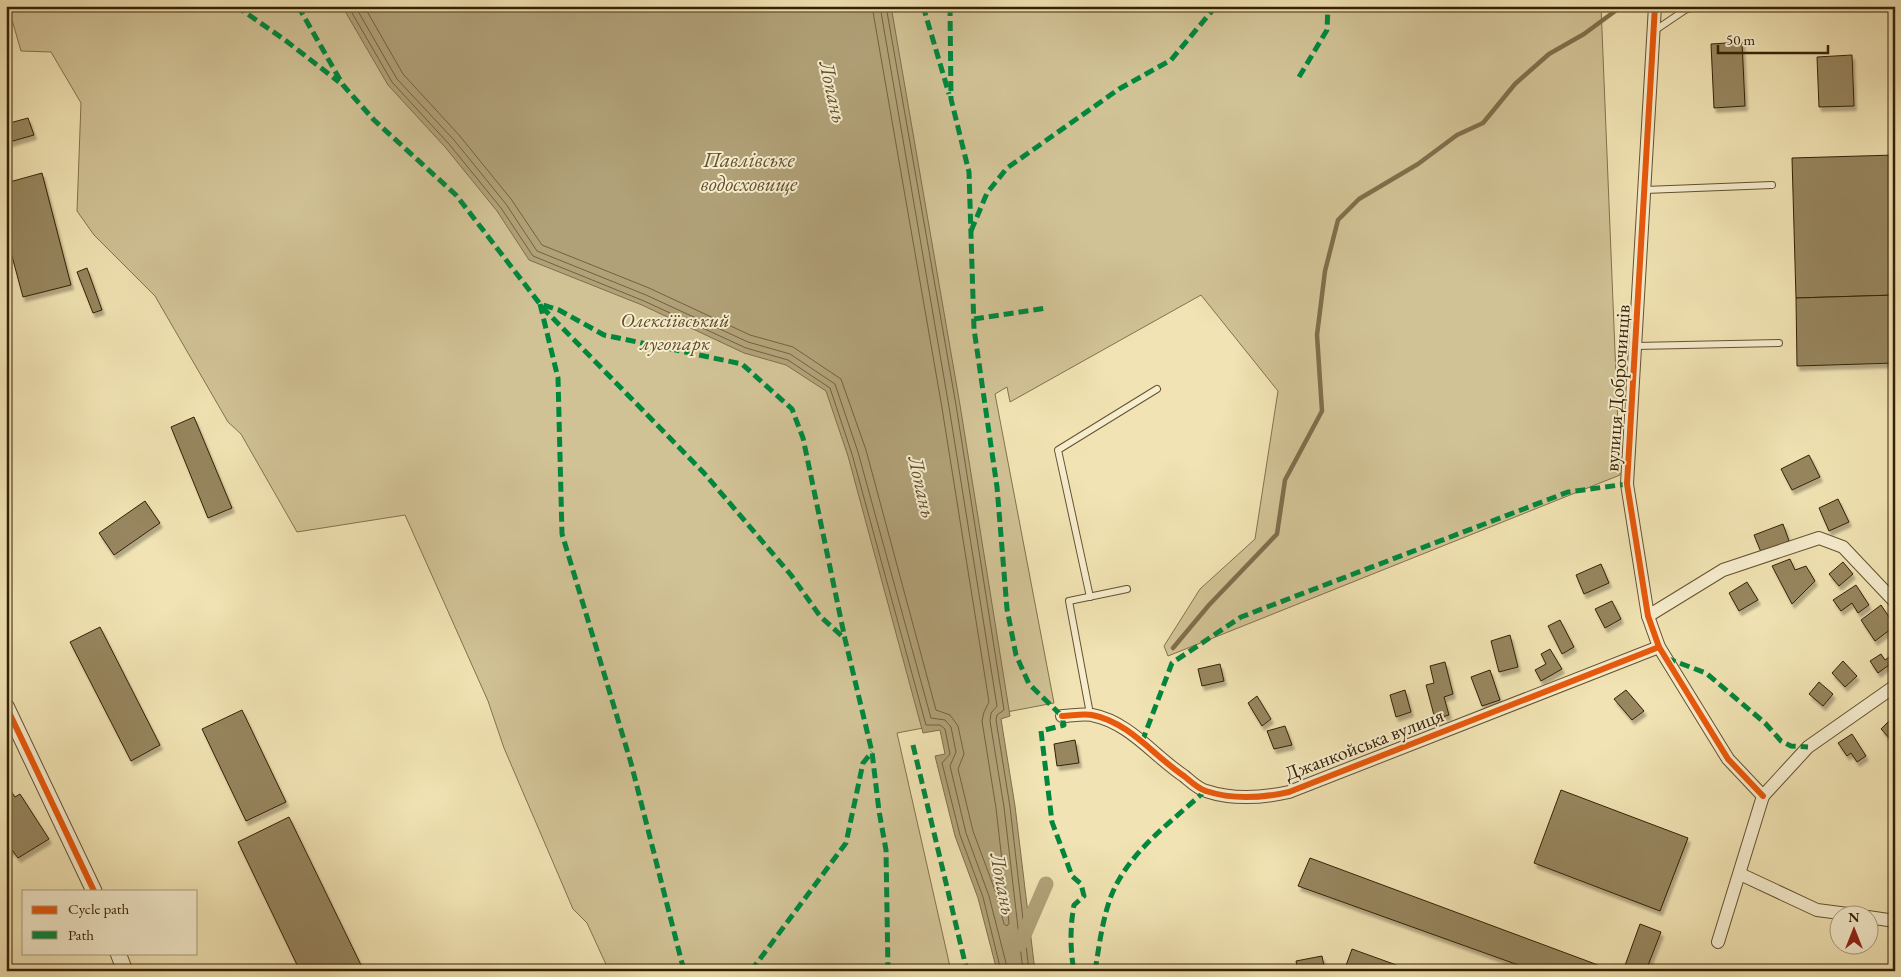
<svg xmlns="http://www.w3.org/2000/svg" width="1901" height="977" font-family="'EB Garamond',serif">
<defs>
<filter id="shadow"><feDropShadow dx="2.5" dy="4.5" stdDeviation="1" flood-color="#0004"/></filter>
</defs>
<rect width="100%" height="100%" fill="#f1e3b3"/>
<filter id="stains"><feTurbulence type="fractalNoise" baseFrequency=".004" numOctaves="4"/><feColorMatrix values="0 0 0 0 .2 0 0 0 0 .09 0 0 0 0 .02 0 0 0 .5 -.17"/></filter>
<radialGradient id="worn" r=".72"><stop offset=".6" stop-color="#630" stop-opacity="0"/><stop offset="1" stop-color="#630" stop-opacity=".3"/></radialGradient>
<polygon fill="#d1c295" stroke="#84724c" points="8,6 1601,6 1620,475 1168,656 1164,646 1200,589 1255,539 1278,391 1201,295 1010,402 1007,387 995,394 1054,703 897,733 951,971 609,971 587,923 573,909 504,748 488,701 405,515 297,532 241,434 228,422 155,296 94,235 77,211 81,103 51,52 21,51"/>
<polygon fill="#b1a178" stroke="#806e4a" points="342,6 891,6 960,405 1010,716 1001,719 1015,806 1035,971 997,971 978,898 955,836 935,756 945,754 940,730 923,733 848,456 826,391 786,365 744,353 642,305 529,260 497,211 445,147 388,85"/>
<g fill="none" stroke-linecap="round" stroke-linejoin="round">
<g stroke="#74613e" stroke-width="1">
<polyline points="348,6 392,82 449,144 501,208 533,256 644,301 746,348 788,360 830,388 852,454 926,725 940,725 945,729 950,754 942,763 960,835 983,897 1001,971"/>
<polyline points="355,6 397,79 454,140 506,204 537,251 646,295 748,342 790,354 835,384 858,452 931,718 945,720 951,727 956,752 950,766 966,833 989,896 1008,971"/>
<polyline points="364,6 403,74 459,135 511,199 542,245 649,288 750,335 793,347 841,379 866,450 936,710 950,715 958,726 964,754 958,769 973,831 996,893 1004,924 1007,926 1009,923 996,808 982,721 984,712 989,702 942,408 872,6"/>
<polyline points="880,6 949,407 997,706 991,713 990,721 1004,807 1023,971"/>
<polyline points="886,6 956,405 1004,710 997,715 996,720 1010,807 1029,971"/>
</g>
<polyline stroke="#806e4a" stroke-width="4.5" points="1173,648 1209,605 1277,534 1285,480 1322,411 1317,335 1325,271 1338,220 1359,199 1418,164 1457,135 1483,123 1515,84 1549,54 1584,34 1622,6"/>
<polyline stroke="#b1a178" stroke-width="15" points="1020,944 1046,884"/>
</g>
<g fill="#97865f" stroke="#362104" filter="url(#shadow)">
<polygon points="1742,42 1745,106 1714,108 1711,44"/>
<polygon points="1852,55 1854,106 1819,107 1817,57"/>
<polygon points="28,118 34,135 6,143 6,124"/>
<polygon points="1895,155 1895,295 1796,298 1792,158"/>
<polygon points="42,173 71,285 23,297 6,234 6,183"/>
<polygon points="87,268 102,310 93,313 77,272"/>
<polygon points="1895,295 1895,363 1797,366 1796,298"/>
<polygon points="194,417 232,508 208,518 171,427"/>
<polygon points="1809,455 1820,477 1792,490 1781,469"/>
<polygon points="1838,499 1849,522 1829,531 1819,508"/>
<polygon points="145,501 160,523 114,555 99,533"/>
<polygon points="1783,524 1789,541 1761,552 1754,535"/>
<polygon points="1790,559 1795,570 1806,566 1815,581 1792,604 1772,566"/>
<polygon points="1843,562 1853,574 1839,586 1829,574"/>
<polygon points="1601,564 1609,583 1584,594 1576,575"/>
<polygon points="1747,582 1758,600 1739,611 1729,593"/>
<polygon points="1856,585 1869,605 1858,613 1852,603 1841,611 1833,600"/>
<polygon points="1612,601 1621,619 1605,628 1595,609"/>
<polygon points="1881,605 1895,626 1875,641 1861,620"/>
<polygon points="1560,620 1574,647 1562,654 1548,626"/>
<polygon points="100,627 160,745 131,761 70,642"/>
<polygon points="1510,635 1518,667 1499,672 1491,641"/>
<polygon points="1550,649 1562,669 1541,681 1535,670 1546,664 1541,654"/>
<polygon points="1881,654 1885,660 1889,657 1893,662 1878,673 1870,661"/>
<polygon points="1843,661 1857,676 1845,687 1832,673"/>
<polygon points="1445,662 1453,694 1444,697 1449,715 1435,719 1426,685 1434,683 1430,666"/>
<polygon points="1220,664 1224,681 1202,686 1198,669"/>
<polygon points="1490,670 1500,700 1482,706 1471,677"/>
<polygon points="1819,682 1833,694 1823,706 1809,694"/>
<polygon points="1405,690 1411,712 1396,717 1390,695"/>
<polygon points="1626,690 1644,711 1632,720 1614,699"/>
<polygon points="1257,696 1271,719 1262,726 1248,703"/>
<polygon points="242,710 286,802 246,821 202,729"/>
<polygon points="1895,715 1895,736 1891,740 1881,729"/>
<polygon points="1285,726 1292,745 1274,749 1267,731"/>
<polygon points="1852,734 1866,756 1857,762 1851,753 1847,756 1838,743"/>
<polygon points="1075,740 1079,763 1057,766 1054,744"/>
<polygon points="6,784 15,797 20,794 49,839 18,858 12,850 6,853"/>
<polygon points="1561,790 1688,838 1660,911 1534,863"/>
<polygon points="289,817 361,965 349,971 300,971 238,842"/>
<polygon points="1310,858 1598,965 1596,971 1535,971 1298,886"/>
<polygon points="1640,924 1661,932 1647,968 1655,971 1623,971"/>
<polygon points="1352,949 1413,971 1344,971"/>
<polygon points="1322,956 1325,971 1298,971 1296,961"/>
</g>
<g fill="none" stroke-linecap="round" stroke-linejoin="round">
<defs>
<g id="service">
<polyline points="1654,31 1685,10 1696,6"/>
<polyline points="1645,190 1772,185"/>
<polyline points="1636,346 1779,343"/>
<polyline points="1090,597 1058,450 1157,389"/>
<polyline points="1090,714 1069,601 1127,589"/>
</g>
<g id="minor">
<polyline points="1655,6 1627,484 1648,616 1659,647 1728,759 1763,796"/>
<polyline points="1648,616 1723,570 1819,538 1843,547 1895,602"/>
<path d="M1062,716C1071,716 1083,713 1092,715C1129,722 1154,756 1184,776C1190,781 1198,789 1206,791C1233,800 1262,798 1289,792L1659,647"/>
<polyline points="1740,874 1817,910 1848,914"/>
<polyline points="1868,917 1895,921"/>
<polyline points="1718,942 1763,796 1808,747 1895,686"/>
</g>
<g id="tertiary">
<polyline points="6,706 94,891"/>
<polyline points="118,953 125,971"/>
</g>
</defs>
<use href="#service" stroke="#655230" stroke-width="8"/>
<use href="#minor" stroke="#655230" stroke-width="14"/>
<use href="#tertiary" stroke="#655230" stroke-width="17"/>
<use href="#service" stroke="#f6edce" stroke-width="6"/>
<use href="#minor" stroke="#f6edce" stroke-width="12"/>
<use href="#tertiary" stroke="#f6edce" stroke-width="15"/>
<g stroke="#00873e" stroke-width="5" stroke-dasharray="10 5" stroke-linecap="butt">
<polyline points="236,6 285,40 339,82"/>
<polyline points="298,6 343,85 374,120 456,195 540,304 559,310 604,335 742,364 792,409 803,438 845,639 872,752 879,811 886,850 888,971"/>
<polyline points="923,6 949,94"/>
<path d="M950,6L951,99L969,172L974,329L997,487L1007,609L1016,655L1029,684L1062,716L1064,725L1041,731L1052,822L1072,876L1081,884L1084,896L1074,905C1070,927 1070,949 1074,971"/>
<polyline points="1299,77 1327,30 1328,6"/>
<polyline points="971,231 987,193 1007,168 1119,89 1171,60 1216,6"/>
<polyline points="540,304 558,378 562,534 631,763 684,971"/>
<polyline points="542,307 704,473 791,575 820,616 845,639"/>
<polyline points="974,319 1047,308"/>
<polyline points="1666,658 1706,673 1765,723 1781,741 1791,746 1808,747"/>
<polyline points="1142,742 1172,663 1241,617 1568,492 1627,484"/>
<polyline points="913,745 967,971"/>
<polyline points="751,971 846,843 863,763 872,752"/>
<path d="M1095,971C1099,947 1102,922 1110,899C1126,854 1170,823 1205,791"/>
</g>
<defs>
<g id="cycleway">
<polyline points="1655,6 1627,484 1648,616 1659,647 1728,759 1763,796"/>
<polyline points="6,706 94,891"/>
<path d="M1062,716C1071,716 1083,713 1092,715C1129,722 1154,756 1184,776C1190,781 1198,789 1206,791C1233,800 1262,798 1289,792L1659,647"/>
</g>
</defs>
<use href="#cycleway" stroke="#f6edce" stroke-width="9"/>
<use href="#cycleway" stroke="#e8590c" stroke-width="6"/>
</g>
<g text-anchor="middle" stroke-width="4" stroke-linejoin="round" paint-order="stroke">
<g font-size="20" font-style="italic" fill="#5d4928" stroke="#f6edce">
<text x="675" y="327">Олексіївський<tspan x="675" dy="23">лугопарк</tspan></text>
</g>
<g font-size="20" fill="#362104" stroke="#f6edce">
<text transform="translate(1617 388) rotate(-86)" y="7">вулиця Доброчинців</text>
<text transform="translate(1364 744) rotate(-21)" y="7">Джанкойська вулиця</text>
</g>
<g font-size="21" font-style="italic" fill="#614e2d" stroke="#f6edce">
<text transform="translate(833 92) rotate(77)" y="7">Лопань</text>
<text x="749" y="167">Павлівське<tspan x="749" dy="24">водосховище</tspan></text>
<text transform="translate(922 487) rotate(77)" y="7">Лопань</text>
<text transform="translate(1003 884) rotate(79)" y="7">Лопань</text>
</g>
</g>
<rect width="1901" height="977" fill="none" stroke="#f1e3b3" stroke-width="25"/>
<rect x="8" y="8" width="1886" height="962" fill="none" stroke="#362104" stroke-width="2.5"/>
<rect x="12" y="12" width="1876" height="952" fill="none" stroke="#362104"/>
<rect x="22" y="890" width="175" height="65" fill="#f6edce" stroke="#a99b7d"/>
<rect x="32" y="906" width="25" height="8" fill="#e8590c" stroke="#a99b7d"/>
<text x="68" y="914" font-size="15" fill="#362104">Cycle path</text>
<rect x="32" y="931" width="25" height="8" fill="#00873e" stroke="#a99b7d"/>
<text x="68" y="940" font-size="15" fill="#362104">Path</text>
<g transform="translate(1854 930)"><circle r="24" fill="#f6edce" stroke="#a99b7d"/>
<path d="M0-4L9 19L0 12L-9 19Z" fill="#8f2418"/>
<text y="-8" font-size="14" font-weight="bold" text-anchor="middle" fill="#362104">N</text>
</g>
<path d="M1718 45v8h110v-8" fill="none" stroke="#362104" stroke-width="2.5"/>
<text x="1726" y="45" font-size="15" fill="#362104" stroke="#f6edce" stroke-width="4" paint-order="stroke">50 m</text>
<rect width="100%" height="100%" filter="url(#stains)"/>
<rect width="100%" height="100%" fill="url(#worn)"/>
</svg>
